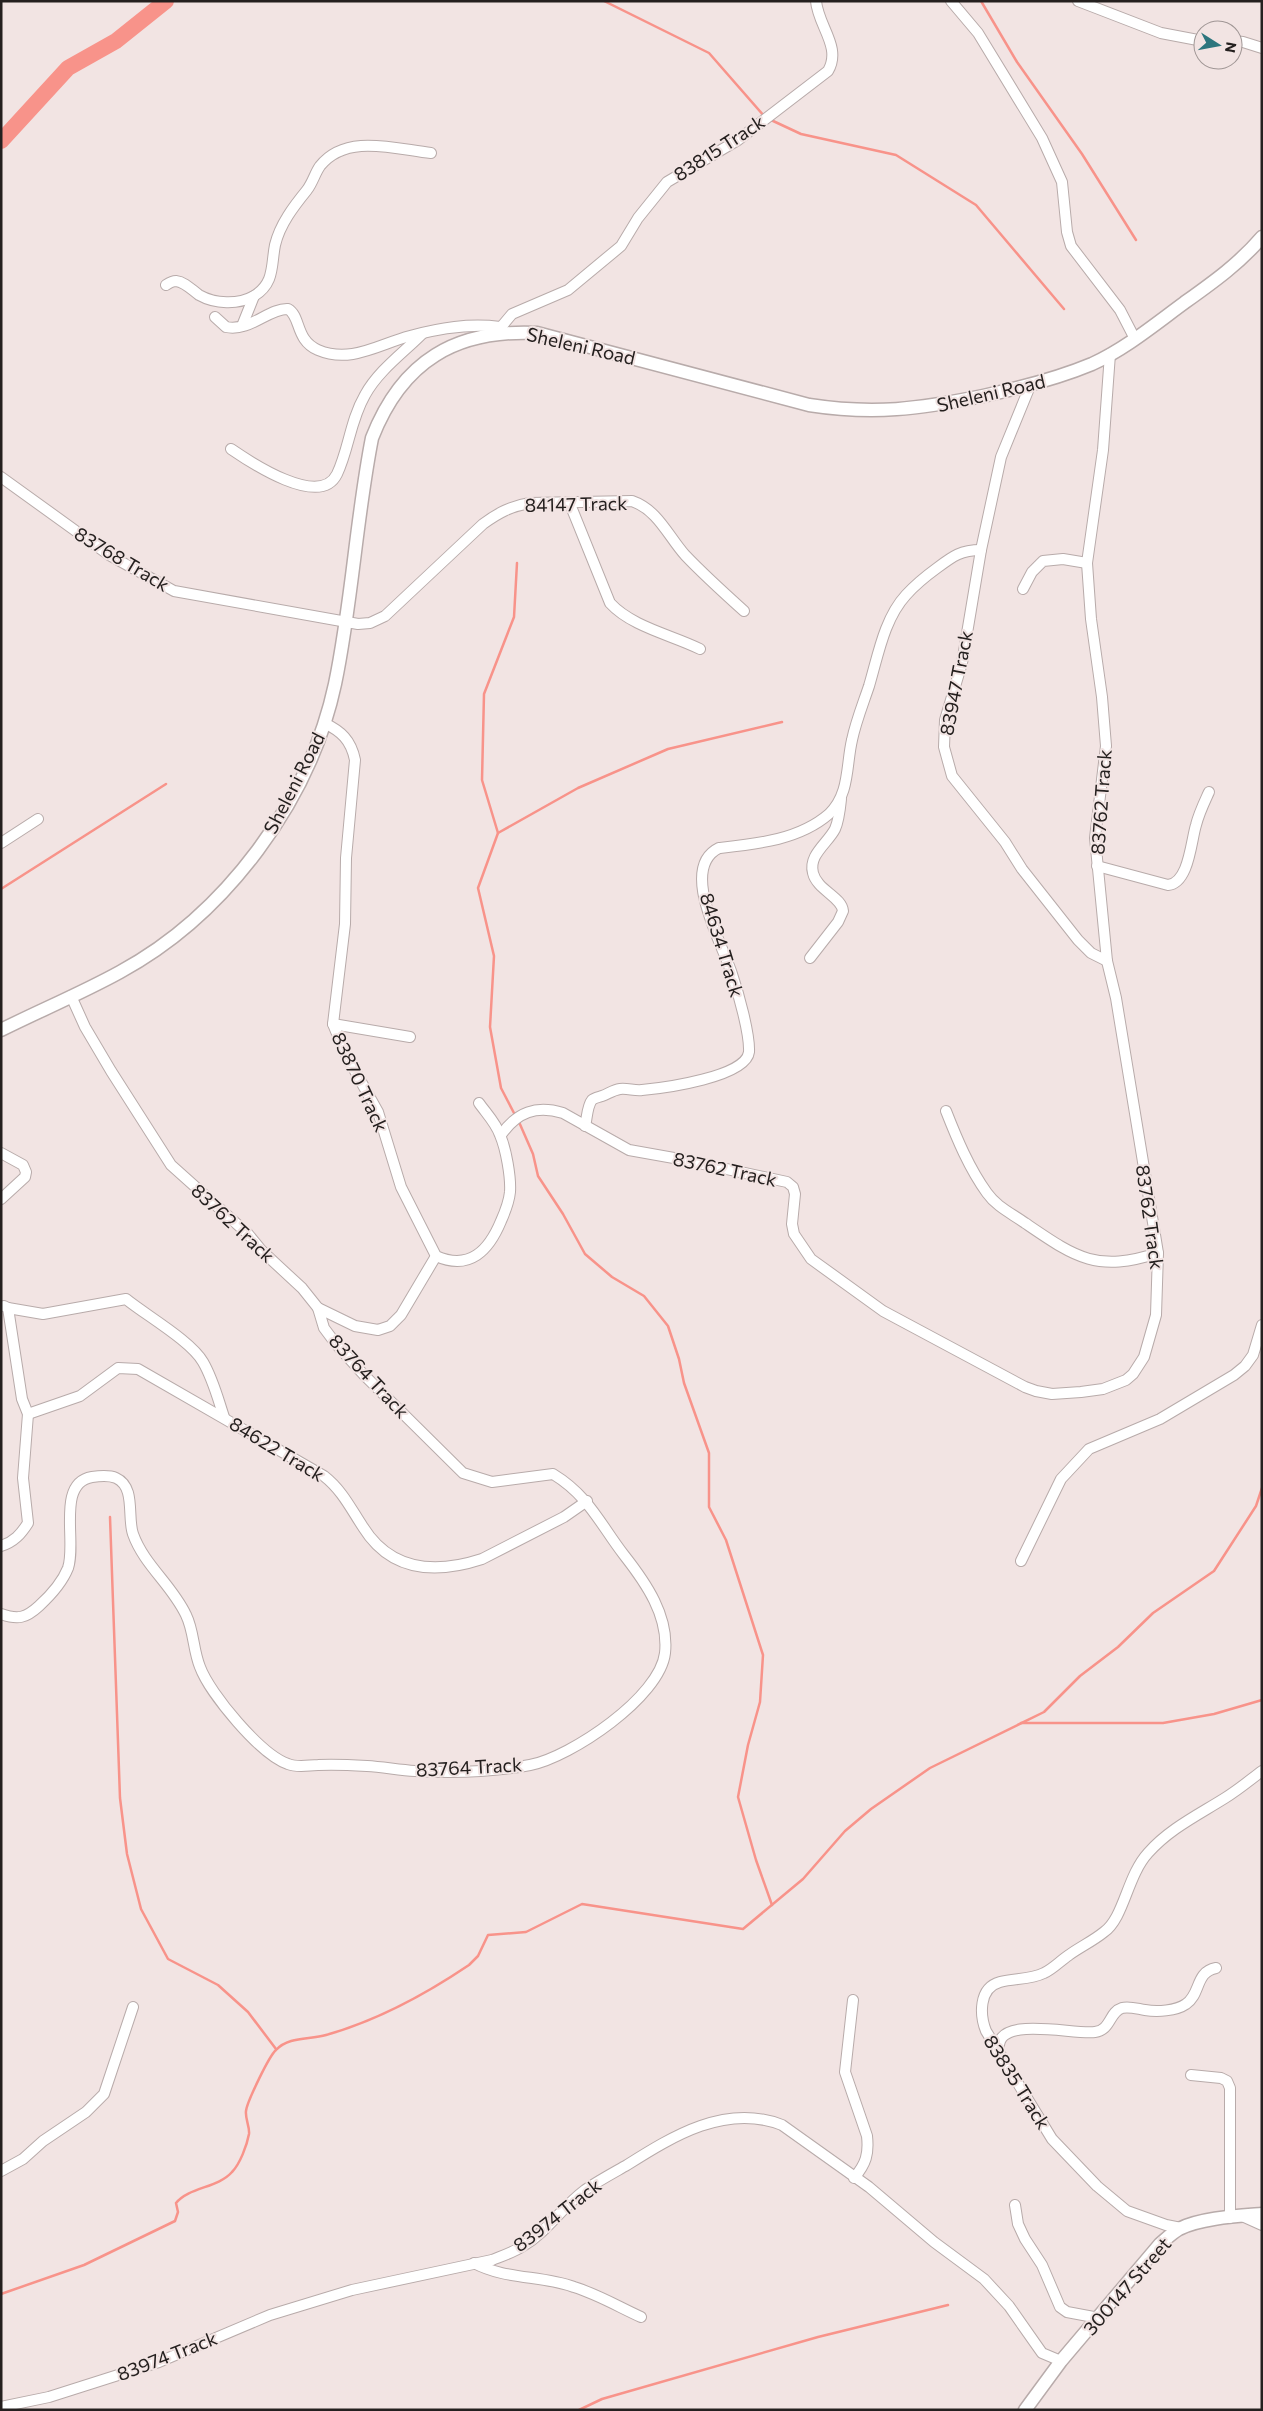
<svg xmlns="http://www.w3.org/2000/svg" width="1263" height="2411" font-family="Commissioner,sans-serif">
<rect width="100%" height="100%" fill="#f2e4e3"/>
<g fill="none" stroke-linecap="round" stroke-linejoin="round">
<g stroke="#f8938a" stroke-width="2.5">
<polyline points="604,1 709,53 764,116"/>
<polyline points="981,1 1017,62 1082,154 1136,240"/>
<polyline points="771,120 801,134 896,155 976,205 1064,309"/>
<polyline points="498,833 482,780 484,694 514,617 517,563"/>
<polyline points="1,889 166,784"/>
<polyline points="515,1115 501,1088 490,1027 494,956 478,888 498,833 578,788 668,749 782,722"/>
<polyline points="519,1122 533,1154 538,1176 563,1214 585,1254 612,1277 644,1296 668,1326 679,1359 684,1383 709,1453 709,1507 726,1540 763,1655 760,1702 748,1745 738,1797 756,1860 772,1905"/>
<polyline points="110,1517 120,1798 127,1854 141,1909 168,1959 218,1985 248,2012 276,2049"/>
<polyline points="1021,1723 1163,1723 1214,1714 1262,1700"/>
<path d="M1,2294L84,2265L175,2221L178,2212L176,2203C189,2187 218,2188 232,2172C240,2164 247,2145 249,2134C250,2127 245,2119 246,2111C247,2102 269,2056 276,2050C289,2036 310,2040 326,2035C376,2021 426,1994 469,1965L478,1956L488,1935L526,1932L582,1904L743,1929L803,1879L845,1831L871,1809L930,1768L1044,1712L1080,1676L1118,1647L1153,1613L1214,1571L1256,1506L1262,1488"/>
<polyline points="579,2410 602,2399 818,2337 948,2305"/>
</g>
<polyline stroke="#f8938a" stroke-width="16" points="1,141 68,68 116,41 166,1"/>
<defs>
<g id="minor">
<polyline points="951,1 978,33 1042,138 1062,182 1067,232 1071,246 1120,310 1135,339"/>
<polyline points="1078,1 1161,33 1203,41"/>
<polyline points="1233,41 1243,42 1262,48"/>
<path d="M166,285C169,283 172,281 176,281C185,282 192,290 199,295C215,304 238,305 254,296C275,283 271,265 275,245C280,224 294,206 307,190C313,182 315,173 320,166C346,133 395,149 431,153"/>
<path d="M215,317L226,327C250,332 269,308 288,309C301,316 295,340 318,350C351,364 379,344 410,336C440,328 469,323 500,327"/>
<polyline points="242,326 254,296"/>
<path d="M496,333L512,314L568,290L621,246L638,218L667,182L738,140L828,71C842,47 818,26 816,1"/>
<polyline points="1030,386 1001,457 981,550 962,663 945,720 944,747 952,776 1005,842 1022,869 1078,940 1091,953 1107,961"/>
<path d="M231,449C250,462 320,509 337,474C349,449 350,421 365,395C378,371 403,353 422,334"/>
<path d="M1,477L109,555L174,591L358,624L370,623L385,616L483,524C498,513 511,506 530,503L632,501C658,510 668,536 685,555C704,575 724,593 744,611"/>
<path d="M570,504L610,603C632,627 672,635 700,649"/>
<polyline points="1023,589 1032,572 1043,561 1063,559 1087,563"/>
<path d="M324,723C341,731 351,740 355,760L346,858L345,924L333,1024L345,1053L378,1112L401,1187L436,1256C470,1271 489,1250 501,1221C505,1212 509,1202 510,1192C511,1177 506,1149 500,1135C496,1123 486,1113 479,1103"/>
<polyline points="1,843 38,819"/>
<path d="M1097,866L1168,885C1189,883 1191,841 1196,825C1199,813 1204,803 1209,792"/>
<path d="M810,958L838,922L843,911C842,897 817,890 813,873C808,855 828,843 835,829C839,820 840,809 841,799"/>
<polyline points="71,996 85,1027 111,1071 171,1165 248,1234 262,1251 302,1288 318,1308 355,1326 378,1330 390,1326 401,1315 436,1256"/>
<polyline points="333,1024 410,1037"/>
<path d="M946,1111C957,1139 969,1168 987,1193C997,1207 1011,1213 1025,1223C1075,1257 1096,1273 1158,1253"/>
<path d="M585,1126C587,1119 587,1106 592,1100C594,1098 599,1097 602,1096C608,1094 613,1090 620,1089C627,1088 635,1091 642,1090C664,1088 746,1077 749,1052C750,1034 738,992 732,974C723,945 678,868 719,848C756,844 799,840 829,814C850,794 846,765 852,740C856,721 863,704 869,686C878,656 884,619 906,595C915,585 926,576 937,568C953,556 961,550 981,550"/>
<path d="M501,1135C517,1112 536,1105 563,1113L629,1150L685,1160L787,1182L793,1187L795,1194L792,1224L794,1234L811,1259L883,1311L1025,1387L1036,1391L1052,1394L1081,1392L1103,1389L1126,1380L1133,1374L1144,1357L1156,1315L1158,1253L1116,998L1107,961L1095,838L1106,746L1102,697L1091,619L1087,563L1103,450L1110,354"/>
<polyline points="1,1153 23,1165 26,1172 25,1177 1,1199"/>
<path d="M8,1308L43,1314L126,1299C147,1316 191,1341 203,1362C213,1379 218,1399 224,1417"/>
<path d="M28,1414L80,1396L118,1368L138,1369L324,1476C342,1490 351,1509 363,1527C391,1572 436,1574 482,1559L564,1517L587,1501"/>
<path d="M1,1546C14,1542 21,1534 28,1523L23,1478L28,1414L22,1399L8,1308L4,1306"/>
<polyline points="1021,1561 1061,1479 1089,1449 1160,1419 1234,1375 1245,1366 1253,1355 1262,1325"/>
<path d="M1,1614C18,1620 26,1618 39,1606C51,1595 62,1583 68,1568C77,1542 56,1483 92,1477C99,1476 109,1475 116,1478C136,1487 127,1517 133,1534C144,1565 172,1585 186,1615C194,1631 193,1650 200,1667C210,1694 261,1755 288,1764C298,1768 309,1765 318,1765C335,1764 351,1765 367,1766C383,1767 399,1770 415,1771C452,1773 494,1772 530,1765C571,1757 660,1697 665,1653C669,1616 646,1583 624,1555C600,1524 589,1496 553,1474L492,1482L463,1473L364,1375L336,1344L324,1328L318,1308"/>
<path d="M853,2000L845,2072L867,2136C869,2154 866,2164 854,2178"/>
<path d="M999,2050C995,2014 1072,2035 1095,2032C1111,2030 1109,2012 1122,2008C1129,2006 1138,2009 1145,2010C1157,2012 1176,2011 1186,2004C1201,1994 1195,1972 1216,1968"/>
<polyline points="1191,2075 1221,2078 1227,2081 1230,2088 1230,2218"/>
<polyline points="1,2171 23,2159 43,2141 86,2112 104,2094 133,2007"/>
<polyline points="1015,2205 1018,2224 1025,2239 1042,2265 1060,2307 1067,2312 1099,2318"/>
<polyline points="1242,2216 1262,2225"/>
<path d="M1181,2228L1166,2225L1127,2211L1097,2186L1052,2139L986,2031C980,2016 978,1988 1000,1982C1014,1978 1030,1980 1044,1973C1053,1969 1060,1961 1069,1955C1080,1947 1093,1941 1104,1932C1124,1918 1127,1876 1148,1853C1169,1829 1198,1815 1225,1798C1238,1790 1250,1780 1262,1771"/>
<path d="M474,2263C506,2280 541,2275 574,2287C597,2294 619,2307 641,2317"/>
<path d="M1,2407L49,2397L159,2362L270,2315L352,2290L492,2260C502,2256 514,2252 523,2246C547,2232 562,2207 585,2190C598,2181 613,2173 627,2165C673,2136 726,2103 782,2125L869,2187L934,2242L984,2279L1009,2306L1042,2353L1061,2361"/>
</g>
<g id="tertiary">
<path d="M1,1030C41,1010 82,993 120,972C225,915 310,801 335,684C352,603 356,519 372,438C402,361 456,329 537,333L809,405C874,415 919,409 983,396C1020,388 1056,379 1092,364C1125,349 1154,325 1184,303C1212,283 1239,264 1262,237"/>
<path d="M1025,2410L1061,2361L1160,2244C1166,2239 1172,2233 1179,2229C1200,2218 1238,2216 1262,2214"/>
</g>
</defs>
<use href="#minor" stroke="#b8abaa" stroke-width="12"/>
<use href="#tertiary" stroke="#b8abaa" stroke-width="15"/>
<use href="#minor" stroke="#fff" stroke-width="10"/>
<use href="#tertiary" stroke="#fff" stroke-width="12"/>
</g>
<g text-anchor="middle" stroke-width="4" stroke-linejoin="round" paint-order="stroke">
<g font-size="19" fill="#25201f" stroke="#f2e4e3">
<text transform="translate(719 148) rotate(-33)" y="7">83815 Track</text>
<text transform="translate(581 346) rotate(13)" y="7">Sheleni Road</text>
<text transform="translate(991 393) rotate(-13)" y="7">Sheleni Road</text>
<text transform="translate(576 504) rotate(-1)" y="7">84147 Track</text>
<text transform="translate(122 559) rotate(31)" y="7">83768 Track</text>
<text transform="translate(956 683) rotate(-79)" y="7">83947 Track</text>
<text transform="translate(294 783) rotate(-63)" y="7">Sheleni Road</text>
<text transform="translate(1101 802) rotate(-86)" y="7">83762 Track</text>
<text transform="translate(722 945) rotate(73)" y="7">84634 Track</text>
<text transform="translate(360 1082) rotate(65)" y="7">83870 Track</text>
<text transform="translate(725 1169) rotate(12)" y="7">83762 Track</text>
<text transform="translate(1150 1217) rotate(82)" y="7">83762 Track</text>
<text transform="translate(233 1223) rotate(43)" y="7">83762 Track</text>
<text transform="translate(369 1376) rotate(47)" y="7">83764 Track</text>
<text transform="translate(277 1449) rotate(31)" y="7">84622 Track</text>
<text transform="translate(469 1767) rotate(-3)" y="7">83764 Track</text>
<text transform="translate(1017 2082) rotate(58)" y="7">83835 Track</text>
<text transform="translate(557 2215) rotate(-38)" y="7">83974 Track</text>
<text transform="translate(1127 2286) rotate(-49)" y="7">300147 Street</text>
<text transform="translate(167 2356) rotate(-21)" y="7">83974 Track</text>
</g>
</g>
<rect width="1263" height="2411" fill="none" stroke="#25201f" stroke-width="5"/>
<g transform="translate(1218 45) rotate(101)"><circle r="24" fill="#f2e4e3" stroke="#a09695"/>
<path d="M0-4L9 19L0 12L-9 19Z" fill="#2d767e"/>
<text y="-8" font-size="14" font-weight="bold" text-anchor="middle" fill="#25201f">N</text>
</g>
</svg>
